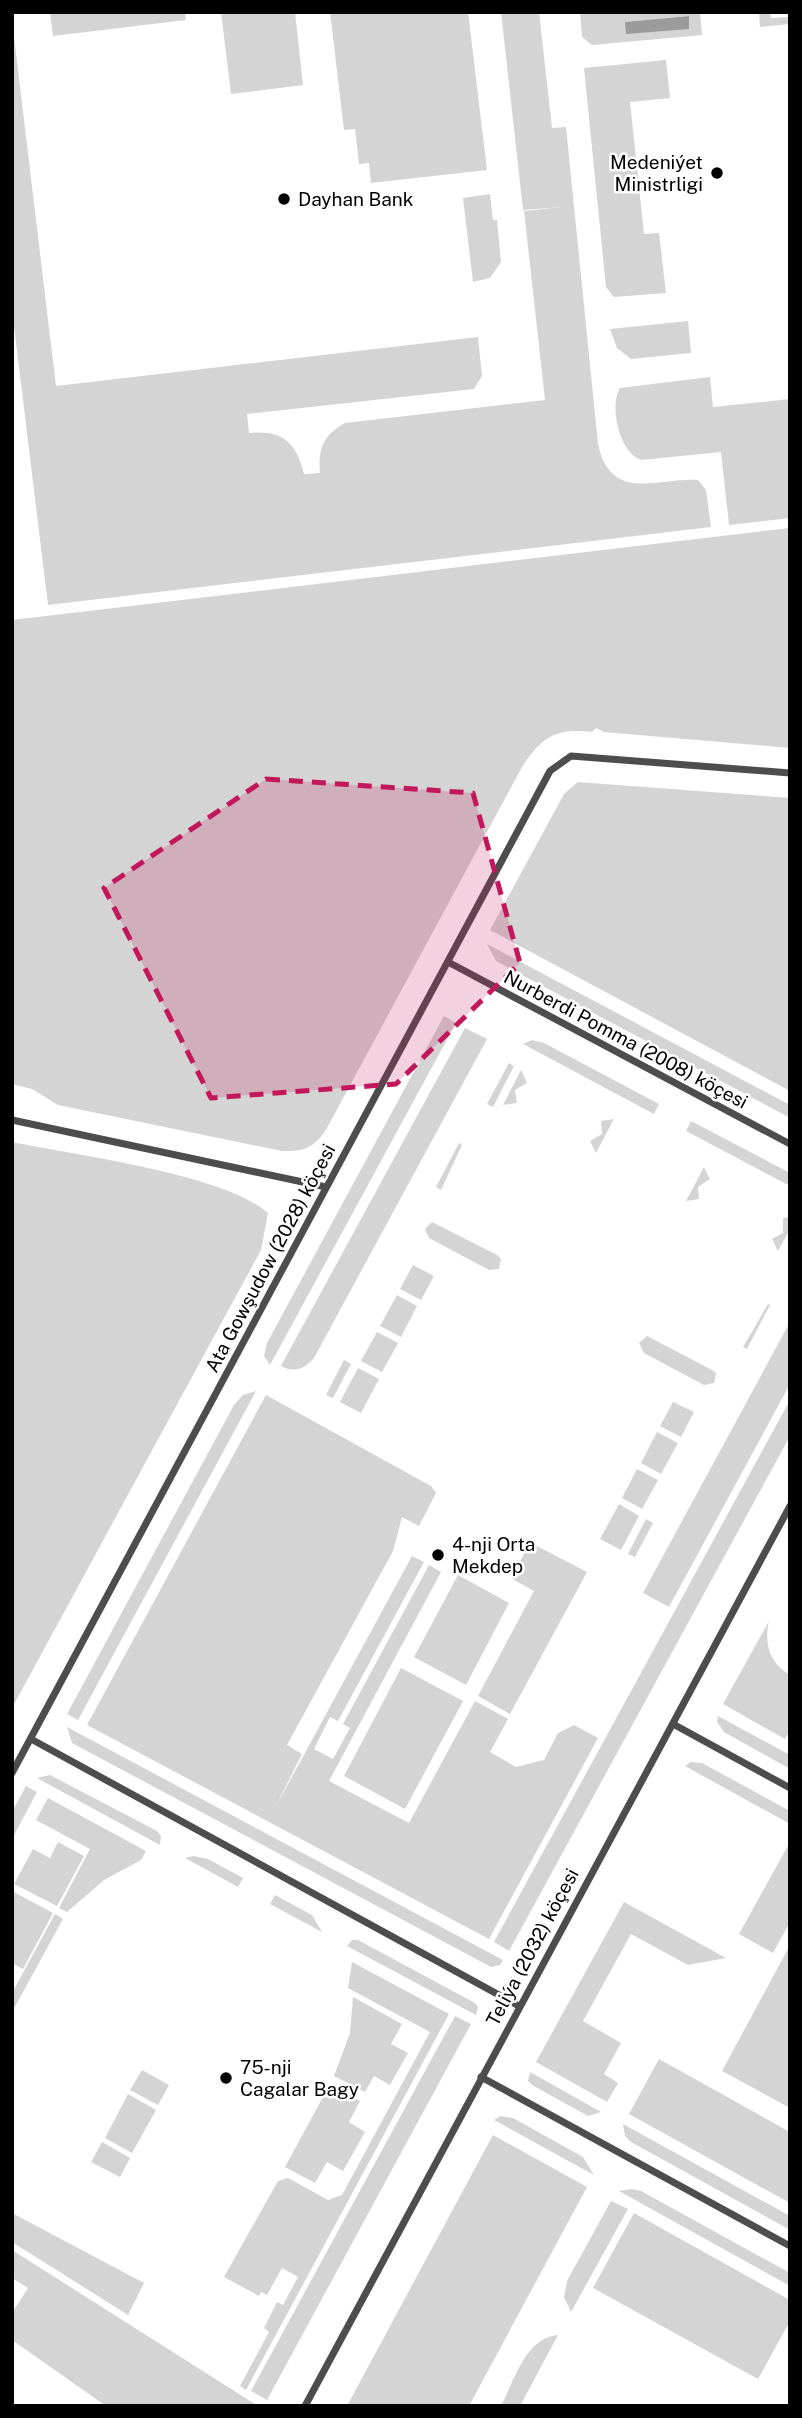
<svg xmlns="http://www.w3.org/2000/svg" width="802" height="2418" font-family="'Public Sans',sans-serif">
<rect width="100%" height="100%" fill="#fff"/>
<g fill="#d4d4d4" fill-rule="evenodd">
<polygon points="50,12 185,12 186,20 53,36"/>
<polygon points="221,12 295,12 303,85 231,94"/>
<polygon points="330,12 468,12 487,170 371,183 369,163 359,164 355,129 344,130"/>
<path d="M501,12H539L552,128L566,127L598,444C611,504 658,477 698,480L706,490L711,527L48,605L12,310V20L56,386L478,337L482,376L474,389L247,414L249,433C283,430 296,442 304,474L320,473C318,449 323,435 345,423L545,400L524,211L562,207L523,210Z"/>
<path d="M580,12H700L702,35L592,45L582,37ZM688,16L689,28L625,22H626Z"/>
<polygon points="759,12 770,12 771,18 790,17 790,24 760,27"/>
<polygon points="666,60 670,98 630,102 644,234 659,233 666,293 614,297 606,287 584,68"/>
<polygon points="490,194 493,220 497,220 501,262 490,278 473,282 463,198"/>
<polygon points="688,321 691,353 631,359 617,348 610,329"/>
<path d="M710,377L713,407L790,399V518L729,525L721,452L641,460C619,452 609,406 620,388Z"/>
<path d="M790,528V748L604,732L596,728L592,732C555,728 542,737 522,767L327,1128C315,1147 305,1152 282,1151L58,1105L32,1089L12,1084V620Z"/>
<polygon points="578,782 790,798 790,1091 490,930 564,794"/>
<polygon points="487,944 790,1105 790,1118 496,961"/>
<polygon points="444,1016 456,1023 270,1365 264,1356 267,1343"/>
<path d="M465,1028L487,1039L314,1358C305,1369 294,1373 281,1366Z"/>
<polygon points="532,1040 544,1043 659,1104 654,1114 523,1044"/>
<polygon points="509,1063 514,1066 493,1107 487,1104"/>
<polygon points="521,1070 527,1083 515,1090 517,1103 503,1105"/>
<polygon points="614,1119 596,1153 590,1141 602,1134 601,1121"/>
<polygon points="691,1121 790,1173 790,1186 686,1131"/>
<path d="M12,1142C74,1155 225,1174 268,1213L261,1250L12,1708Z"/>
<polygon points="459,1143 462,1145 441,1190 436,1187"/>
<polygon points="704,1167 710,1179 698,1187 699,1199 686,1201"/>
<polygon points="790,1217 790,1229 778,1251 772,1239 783,1233 783,1218"/>
<polygon points="432,1222 497,1255 501,1259 499,1269 489,1270 429,1238 425,1229"/>
<polygon points="413,1265 434,1276 421,1300 400,1289"/>
<polygon points="397,1295 417,1306 401,1337 380,1326"/>
<polygon points="768,1304 770,1305 747,1349 743,1347"/>
<polygon points="790,1322 790,1384 669,1607 643,1593"/>
<polygon points="377,1332 398,1343 382,1372 361,1361"/>
<polygon points="647,1336 712,1370 716,1373 714,1383 704,1385 644,1353 639,1343"/>
<polygon points="344,1360 351,1364 333,1398 326,1395"/>
<polygon points="358,1368 379,1379 361,1413 340,1402"/>
<polygon points="256,1391 78,1720 67,1714 234,1405 243,1395"/>
<polygon points="266,1395 431,1486 436,1493 419,1526 402,1517 393,1551 287,1745 302,1754 275,1808 412,1556 424,1562 338,1721 330,1717 314,1749 333,1759 350,1728 343,1724 429,1565 441,1572 329,1781 409,1823 475,1701 508,1719 490,1752 516,1767 544,1760 558,1733 574,1725 598,1738 489,1939 87,1725"/>
<polygon points="790,1400 790,1436 509,1951 494,1942"/>
<polygon points="673,1402 694,1412 681,1437 660,1426"/>
<polygon points="657,1432 678,1443 661,1474 641,1463"/>
<polygon points="637,1469 658,1480 642,1509 622,1498"/>
<polygon points="619,1504 639,1516 621,1550 600,1539"/>
<polygon points="646,1519 653,1523 635,1557 628,1554"/>
<polygon points="535,1545 587,1572 510,1714 478,1696 534,1591 511,1578 525,1552"/>
<polygon points="458,1575 509,1603 466,1685 414,1657"/>
<path d="M769,1621C764,1643 769,1663 790,1675V1730L785,1739L723,1704Z"/>
<polygon points="401,1668 463,1701 405,1809 344,1776"/>
<polygon points="718,1716 790,1755 790,1769 724,1732 717,1722"/>
<polygon points="67,1727 503,1960 500,1965 491,1967 72,1743"/>
<polygon points="691,1762 702,1763 790,1811 790,1824 685,1766"/>
<polygon points="50,1775 157,1831 161,1836 160,1845 37,1778"/>
<polygon points="26,1786 37,1792 12,1839 12,1812"/>
<polygon points="48,1798 146,1851 141,1860 104,1880 67,1912 59,1908 90,1849 36,1820"/>
<polygon points="58,1842 84,1856 57,1906 14,1884 33,1849 50,1858"/>
<polygon points="790,1842 790,1922 773,1953 739,1934"/>
<polygon points="193,1856 208,1859 243,1878 238,1887 185,1858"/>
<polygon points="12,1891 53,1913 23,1969 12,1963"/>
<polygon points="275,1895 312,1915 322,1932 270,1904"/>
<polygon points="624,1902 726,1958 688,1965 631,1934 583,2021 621,2043 604,2074 618,2083 607,2102 536,2062"/>
<polygon points="55,1914 63,1919 12,2012 12,1993"/>
<polygon points="352,1940 358,1940 475,2003 478,2007 476,2015 347,1946"/>
<polygon points="790,1945 790,2108 722,2071"/>
<polygon points="352,1962 449,2014 246,2390 240,2386 269,2332 264,2328 277,2302 283,2305 298,2277 282,2268 267,2295 261,2292 259,2296 224,2277 278,2181 288,2178 328,2200 342,2195 430,2032 348,1988"/>
<polygon points="353,1997 402,2024 391,2044 408,2053 390,2085 374,2076 365,2092 334,2076 350,2033"/>
<polygon points="455,2016 471,2024 267,2400 251,2391"/>
<polygon points="659,2059 790,2132 790,2203 629,2114"/>
<polygon points="142,2070 169,2085 158,2105 130,2090"/>
<polygon points="530,2072 601,2112 588,2116 532,2085 528,2081"/>
<polygon points="330,2084 360,2101 349,2122 365,2132 343,2171 327,2162 315,2183 285,2167"/>
<polygon points="128,2094 156,2110 132,2153 105,2138"/>
<polygon points="501,2116 513,2118 583,2157 594,2175 494,2120"/>
<polygon points="623,2124 790,2216 790,2230 631,2142 625,2136"/>
<polygon points="493,2135 587,2187 469,2406 347,2406"/>
<polygon points="102,2142 130,2158 120,2177 91,2162"/>
<polygon points="632,2189 641,2191 790,2273 790,2286 619,2191"/>
<polygon points="611,2201 628,2209 571,2312 564,2297 567,2281"/>
<polygon points="12,2213 144,2283 128,2315 12,2242"/>
<polygon points="634,2213 790,2300 790,2321 758,2379 593,2288"/>
<polygon points="12,2250 258,2406 106,2406 12,2340 12,2313 28,2288 12,2278"/>
<path d="M558,2335L520,2406H501C514,2381 526,2337 558,2335Z"/>
</g>
<polygon fill="#9b9b9b" points="689,16 689,29 626,34 625,22"/>
<g fill="none" stroke-linecap="round" stroke-linejoin="round">
<g stroke="#4d4d4d" stroke-width="7">
<polyline points="448,962 790,1144"/>
<polyline points="12,1120 326,1187"/>
<polyline points="673,1724 790,1788"/>
<polyline points="31,1739 519,2006"/>
<polyline points="12,1773 550,771 571,756 790,773"/>
<polyline points="481,2077 790,2246"/>
<polyline points="305,2406 790,1506"/>
</g>
</g>
<path fill="#c2185b" fill-opacity="0.2" stroke="#c2185b" stroke-width="5" stroke-dasharray="14 9" stroke-linejoin="round" d="M266,779L473,793L520,963L396,1084L211,1098L104,888Z"/>
<g fill="#000" stroke="#fff" stroke-width="2.5">
<circle cx="717" cy="173" r="7"/>
<circle cx="284" cy="199" r="7"/>
<circle cx="438" cy="1555" r="7"/>
<circle cx="226" cy="2078" r="7"/>
</g>
<g text-anchor="middle" stroke-width="5" stroke-linejoin="round" paint-order="stroke">
<g font-size="19" fill="#000" stroke="#fff" text-anchor="start">
<text x="703" y="169" text-anchor="end">Medeniýet<tspan x="703" dy="22">Ministrligi</tspan></text>
<text x="298" y="206">Dayhan Bank</text>
<text x="452" y="1551">4-nji Orta<tspan x="452" dy="22">Mekdep</tspan></text>
<text x="240" y="2074">75-nji<tspan x="240" dy="22">Cagalar Bagy</tspan></text>
</g>
<g font-size="19" fill="#000" stroke="#fff">
<text transform="translate(626 1039) rotate(28)" y="7">Nurberdi Pomma (2008) köçesi</text>
<text transform="translate(270 1258) rotate(-62)" y="7">Ata Gowşudow (2028) köçesi</text>
<text transform="translate(532 1947) rotate(-62)" y="7">Teliýa (2032) köçesi</text>
</g>
</g>
<rect width="802" height="2418" fill="none" stroke="#000000" stroke-width="28"/>
</svg>
